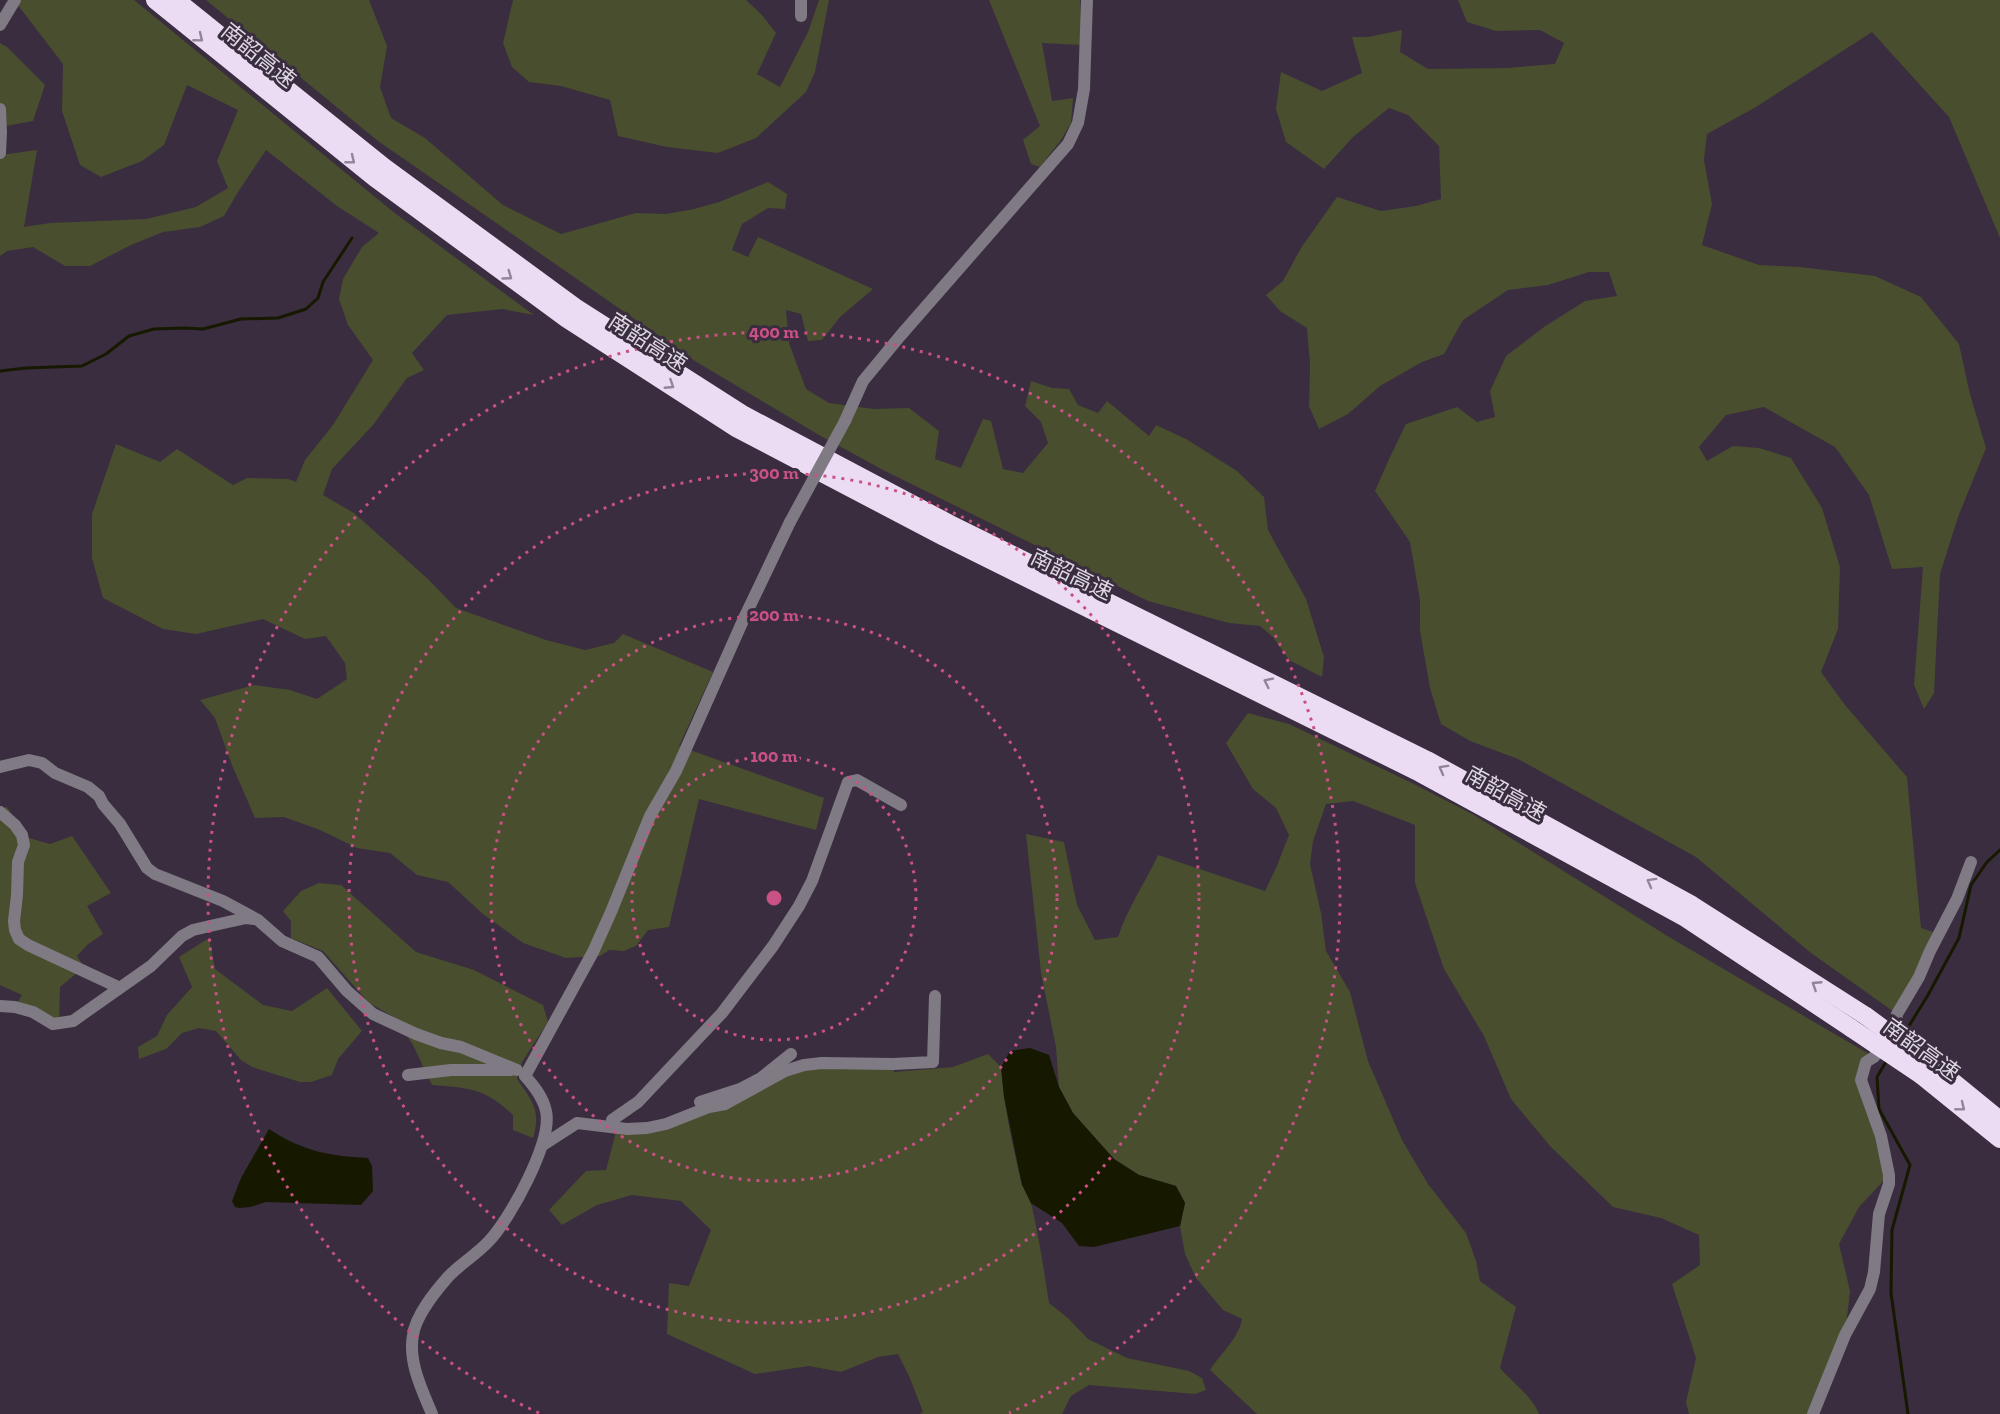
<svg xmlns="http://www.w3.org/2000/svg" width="2000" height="1414" font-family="'Zilla Slab','Noto Sans SC',serif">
<rect width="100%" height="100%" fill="#392d3f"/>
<g fill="#494e2e">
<polygon points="14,0 134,0 396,214 534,315 502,309 447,315 412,353 424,370 407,378 373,425 332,469 323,495 354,513 428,579 456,608 546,640 585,650 614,643 623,634 713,672 679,746 824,798 816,830 699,799 669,927 648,930 636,946 624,951 609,950 600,956 566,958 523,943 483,914 448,882 417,875 390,853 357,848 320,830 284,817 255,818 232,765 215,718 200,700 254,685 290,690 317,699 347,679 345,663 326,636 305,639 263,619 196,634 163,629 103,598 92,558 92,514 116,444 160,462 177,449 233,485 247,478 288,479 296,482 305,460 333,425 373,360 348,325 339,299 343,279 362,247 379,233 337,206 266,150 238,192 224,216 200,227 163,232 131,245 90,266 65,266 33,247 7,251 0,256 0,155 37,150 24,227 50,223 146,219 196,207 228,188 217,161 238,110 187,85 164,145 142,161 101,177 80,165 62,111 63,64"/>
<polygon points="206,0 369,0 387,46 380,87 391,118 425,138 503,205 561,234 636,213 666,214 694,209 719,202 768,182 787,194 785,209 768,208 742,224 732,250 748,257 758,237 873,289 840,317 822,340 808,341 801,314 786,310 789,343 806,389 829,403 874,409 909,408 939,431 935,459 961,468 983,419 991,421 1003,469 1023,473 1048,443 1041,422 1025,406 1031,381 1052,388 1069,389 1078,405 1098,413 1107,401 1149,436 1156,425 1186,439 1237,471 1264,497 1268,530 1306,599 1324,657 1322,677 1289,660 1273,637 1260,626 1229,623 1148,601 883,470 819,435 695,361 378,141"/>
<polygon points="513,0 746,0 762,15 776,33 757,74 780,87 808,32 819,0 829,0 815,72 806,92 756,138 718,153 667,147 618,136 610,100 561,86 529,82 512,67 503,43"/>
<polygon points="989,0 1080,0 1082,45 1042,43 1052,101 1073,98 1071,123 1061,140 1040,167 1031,164 1023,140 1040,126"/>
<polygon points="1458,0 2000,0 2000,238 1949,117 1872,32 1756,107 1707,134 1704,160 1712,204 1702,245 1759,265 1800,267 1875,276 1921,297 1959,344 1970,394 1986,448 1958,517 1940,574 1934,693 1924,709 1914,685 1923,567 1892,569 1869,495 1835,447 1764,407 1726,415 1699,447 1707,461 1733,446 1759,448 1791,458 1822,508 1840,567 1838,629 1821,672 1845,705 1907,777 1921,928 1939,934 1897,1014 1811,953 1696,857 1518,759 1470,741 1441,724 1430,688 1420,631 1420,600 1410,542 1375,491 1390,457 1406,424 1457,407 1477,422 1495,417 1490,391 1506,356 1544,327 1585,301 1617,296 1609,272 1589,272 1548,285 1508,290 1463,320 1444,354 1422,362 1380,386 1348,414 1319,429 1309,406 1310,365 1307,328 1280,311 1266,295 1283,281 1301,248 1337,197 1381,211 1416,206 1441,199 1439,146 1408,115 1389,108 1353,137 1324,169 1286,142 1276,109 1281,72 1322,91 1362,73 1352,37 1368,37 1402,30 1400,52 1428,69 1507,68 1555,64 1564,43 1540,30 1496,31 1467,22"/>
<polygon points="0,43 7,47 45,85 33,121 0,127"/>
<path d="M1248,713L1289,724L1414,784L1474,815L1669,937L1874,1057L1862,1070L1889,1175L1859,1207L1839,1244L1850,1291L1845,1335L1813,1414H1689L1686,1402L1696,1358L1672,1284L1700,1265L1699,1235L1661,1218L1613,1207L1550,1146L1511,1099L1484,1036L1444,969L1415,883V825L1353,801L1326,804L1313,841L1310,864L1321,913L1326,951L1350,992L1368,1061L1402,1140L1428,1184L1466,1233L1476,1261L1480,1281L1516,1307L1500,1368C1512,1382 1533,1397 1539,1414H1257L1210,1370C1221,1353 1239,1338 1242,1319L1223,1310L1196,1278L1185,1254L1180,1226L1185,1203L1176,1186L1139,1175L1114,1159L1073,1113L1059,1087L1056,1047L1041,973L1026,834L1064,842L1077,905L1095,940L1118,937C1127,909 1145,883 1158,855L1265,891L1276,868L1289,835L1276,808L1253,789L1226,743Z"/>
<polygon points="7,807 29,838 50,844 72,836 111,893 87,906 103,934 87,945 77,956 84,967 60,987 59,1023 15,1007 22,995 0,985 0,808"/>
<path d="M319,883L341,885L416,952L474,970L543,1005L548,1022L522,1062L517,1079C533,1102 541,1110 533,1138L513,1130V1115C485,1088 469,1088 432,1085L413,1045L394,1017L369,1003L323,951L291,938V921L283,911L301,891Z"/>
<polygon points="209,938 215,969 263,1005 292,1011 327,988 362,1031 338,1059 332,1075 311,1082 300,1082 252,1067 241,1060 216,1031 199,1028 182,1033 166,1049 139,1059 138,1047 157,1036 167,1015 192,987 179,957"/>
<path d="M988,1054L1001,1067C1004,1106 1012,1143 1021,1181C1024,1190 1030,1198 1032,1207C1039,1238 1044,1270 1049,1303L1068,1318L1088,1339L1127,1358L1189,1371L1202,1378L1206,1390L1195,1394L1089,1385L1071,1396L1062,1414H920L923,1412L909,1376L898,1354L878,1357L841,1372L809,1366L755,1374L667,1334L669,1283L689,1286L711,1230L681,1201L632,1195L597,1205L562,1225L549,1210L586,1171L606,1170L617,1128H647L785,1071L893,1064L894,1072L953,1067Z"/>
</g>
<g fill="#161900">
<polygon points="1030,1048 1049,1055 1059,1087 1073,1113 1114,1159 1139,1175 1176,1186 1185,1203 1180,1226 1094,1247 1079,1246 1062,1223 1031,1203 1022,1185 1004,1097 1001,1067 1010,1051"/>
<path d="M269,1129C302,1151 329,1156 368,1158L372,1166L373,1191L361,1205L266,1202L250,1207L239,1208L235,1207L232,1201L241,1178Z"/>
</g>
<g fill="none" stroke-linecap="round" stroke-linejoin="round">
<g stroke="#161900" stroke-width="3">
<polyline points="0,371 26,368 82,366 106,354 129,336 154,329 184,328 203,329 241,319 278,318 306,309 318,298 323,282 352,238"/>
<polyline points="1904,1034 1928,995 1959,938 1971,885 1987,862 2000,850"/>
<polyline points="1887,1060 1877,1077 1879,1109 1910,1165 1892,1230 1891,1293 1908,1414"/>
</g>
<g stroke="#7f7a83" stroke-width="12">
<polyline points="801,0 801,16"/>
<polyline points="0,25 15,0"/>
<polyline points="0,109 1,132 0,153"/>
<polyline points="845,421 863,381 901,335 1068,144 1078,123 1084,89 1087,0"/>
<polyline points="0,767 29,760 42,763 55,773 88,787 99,796 103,804 120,824 147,868 155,874 223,901 258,920 282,941 318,957 347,991 373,1014 416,1034 441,1043 461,1047 517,1070"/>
<polyline points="0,812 15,825 22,835 24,845 18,862 17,895 14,921 15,930 19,939 28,945 118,987"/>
<polyline points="0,1006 15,1007 33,1012 53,1024 73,1021 151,966 182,936 193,930 210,926 246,918 254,919"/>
<polyline points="408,1075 451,1070 511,1070"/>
<polyline points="700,1102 740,1089 761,1078 791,1054"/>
<polyline points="612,1120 638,1102 722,1013 773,946 799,906 812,881 848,782 857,780 901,805"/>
<polyline points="543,1145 577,1123 627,1129 647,1128 666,1124 709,1107 725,1104 785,1071 804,1065 822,1063 893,1064 933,1062 935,996"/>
<path d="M432,1414C422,1390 408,1362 413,1335C416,1315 434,1293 448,1277C460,1264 476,1255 489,1241C510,1219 553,1141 546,1111C543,1097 534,1086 525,1076L593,952L611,912L650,816L676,771L745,616L790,522"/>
<polyline points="1813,1414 1845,1335 1870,1289 1874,1272 1879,1214 1889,1184 1889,1175 1881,1136 1861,1080 1866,1062 1874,1057 1896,1022 1897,1014 1919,977 1930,951 1957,899 1971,862"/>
</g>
<g stroke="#ebdcf3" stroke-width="18">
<polyline points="155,0 375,178 567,319 736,428 944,537 1420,773 1684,917 1851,1028"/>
<polyline points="176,0 384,167 575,307 744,415 950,524 1427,760 1692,905 1866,1016"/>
<polyline points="1930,1063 2000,1120"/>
<polyline points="1921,1075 2000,1139"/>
</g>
<polyline stroke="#7f7a83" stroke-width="12" points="790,522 845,421"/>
<g stroke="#ebdcf3" stroke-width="18">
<polyline points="1866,1016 1930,1063"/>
<polyline points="1851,1028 1921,1075"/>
</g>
</g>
<defs><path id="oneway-chevron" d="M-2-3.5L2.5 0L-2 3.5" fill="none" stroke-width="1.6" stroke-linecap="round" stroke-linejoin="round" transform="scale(1.5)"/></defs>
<g stroke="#928499">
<use href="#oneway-chevron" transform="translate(199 38) rotate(39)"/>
<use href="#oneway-chevron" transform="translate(351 160) rotate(39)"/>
<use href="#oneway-chevron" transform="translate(508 276) rotate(36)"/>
<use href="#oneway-chevron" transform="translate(670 385) rotate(33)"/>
<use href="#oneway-chevron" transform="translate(1268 682) rotate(-154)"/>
<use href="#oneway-chevron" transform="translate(1443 769) rotate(-151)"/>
<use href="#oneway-chevron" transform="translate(1651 882) rotate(-151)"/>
<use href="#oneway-chevron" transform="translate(1816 985) rotate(-147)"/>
<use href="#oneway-chevron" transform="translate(1961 1107) rotate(39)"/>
</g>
<g fill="none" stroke="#ca5184" stroke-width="3" stroke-dasharray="3 6">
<circle cx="774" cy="898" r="142"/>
<circle cx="774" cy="898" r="283"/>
<circle cx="774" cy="898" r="425"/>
<path d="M539 1413A566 566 0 1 1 1009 1413"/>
</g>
<g text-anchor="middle" stroke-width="6" stroke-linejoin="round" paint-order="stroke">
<g font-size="22" fill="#ded7e2" stroke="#392d3f">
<text transform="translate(259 55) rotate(39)" y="8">南韶高速</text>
<text transform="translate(648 342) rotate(33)" y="8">南韶高速</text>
<text transform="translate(1072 574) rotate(26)" y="8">南韶高速</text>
<text transform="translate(1506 793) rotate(29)" y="8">南韶高速</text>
<text transform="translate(1922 1049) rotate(36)" y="8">南韶高速</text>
</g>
</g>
<circle cx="774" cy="898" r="9" fill="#ca5184" stroke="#392d3f" stroke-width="3"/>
<g font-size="18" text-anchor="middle" font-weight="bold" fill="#ca5184" stroke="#392d3f" stroke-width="6" stroke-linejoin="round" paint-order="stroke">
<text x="774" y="338">400 m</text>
<text x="774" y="479">300 m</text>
<text x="774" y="621">200 m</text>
<text x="774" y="762">100 m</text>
</g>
</svg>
